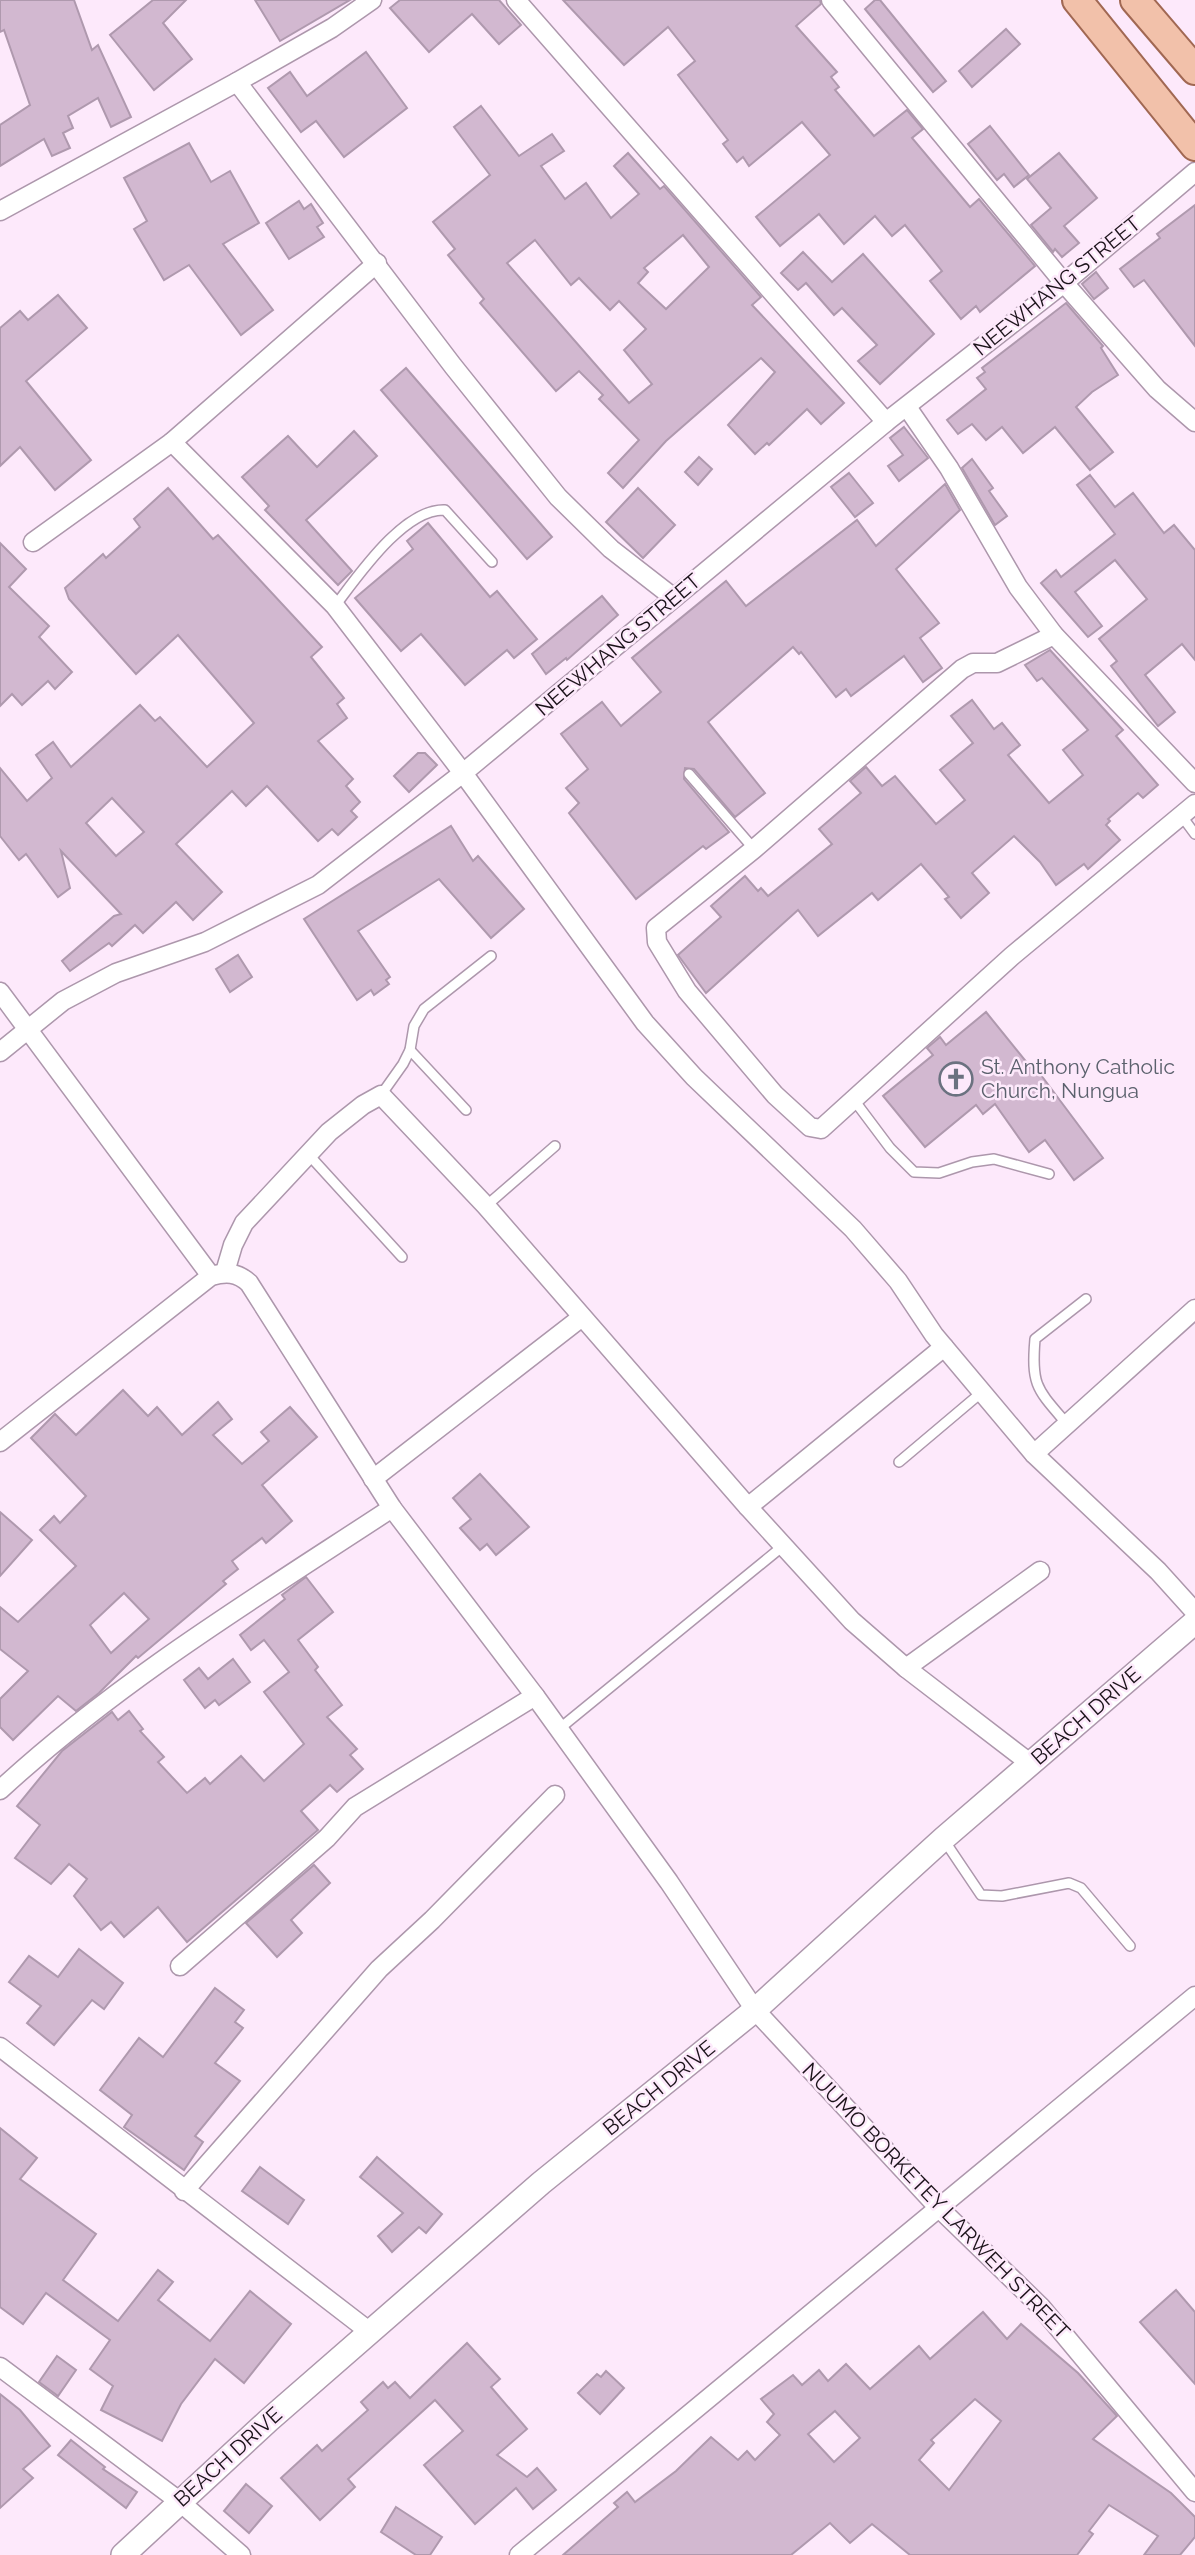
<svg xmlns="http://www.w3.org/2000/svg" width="1195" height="2555" font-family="Raleway,sans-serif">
<rect width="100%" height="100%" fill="#fde9fb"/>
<g fill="#d2b8d0" stroke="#af99ae" stroke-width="2" fill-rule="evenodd">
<polygon points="0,0 74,0 92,50 98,45 131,117 111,127 98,98 68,116 73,128 63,133 70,148 52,156 44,139 0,166 0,125 30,105 4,30 0,32"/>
<polygon points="153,0 186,0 163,23 192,59 154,90 110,35"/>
<polygon points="255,0 350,0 280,41"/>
<polygon points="400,0 499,0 521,25 499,44 472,14 429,52 390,8"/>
<polygon points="563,0 820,0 821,4 796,26 837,72 831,77 839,87 835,90 874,136 907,110 923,129 912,138 970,207 979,199 1035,266 980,312 976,306 961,319 930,281 942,271 905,225 892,236 875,216 844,244 819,214 780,246 756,217 830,155 802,122 749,166 743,157 737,162 723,144 728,140 678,75 695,61 668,27 624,65"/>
<polygon points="875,0 880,0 946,81 933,92 865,9"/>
<polygon points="1006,29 1020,44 972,87 959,71"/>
<polygon points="366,52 407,108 344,157 316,121 301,132 268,88 290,72 307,96"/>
<path d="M481,106L519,156L552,134L564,151L541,166L565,199L586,183L611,218L639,194L614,166L628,153L660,189L664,186L761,297L752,305L844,403L821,424L807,409L769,445L767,443L755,454L728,425L775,372L761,358L666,441L623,488L608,473L639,440L599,399L603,395L579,371L556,391L480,303L484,299L448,255L455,249L433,222L490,175L454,127ZM683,235L709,267L666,309L638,283L648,272L644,268ZM535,240L571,285L579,278L610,310L619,301L646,329L624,350L652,384L629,403L507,263Z"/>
<polygon points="990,126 1029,175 1014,187 1004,174 997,180 968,144"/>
<polygon points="189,143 211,182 230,171 259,223 223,244 273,310 241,335 189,265 164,280 134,229 147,221 124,178"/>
<polygon points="1059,153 1097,198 1064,226 1079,243 1062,257 1055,249 1053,252 1031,225 1051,208 1027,179"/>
<polygon points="299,201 304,209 311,204 323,223 317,227 324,237 289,259 266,223"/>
<polygon points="1195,205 1195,346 1144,280 1134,287 1120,269 1160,238 1157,234"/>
<polygon points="803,252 832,282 863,254 934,334 880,384 858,361 877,345 842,308 834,315 806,283 798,290 781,273"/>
<polygon points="1096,272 1108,288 1094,299 1082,284"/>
<polygon points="58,295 87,328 26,381 91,460 55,490 20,447 0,466 0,328 20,311 28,320"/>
<polygon points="1066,303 1103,346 1101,348 1118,375 1092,392 1076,407 1113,452 1090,470 1055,427 1023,453 1002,427 986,440 972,424 958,434 947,420 986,389 977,378 985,372 982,368"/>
<polygon points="406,368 552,537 527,559 381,390"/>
<polygon points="904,427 928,458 899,481 888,466 903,455 890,438"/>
<polygon points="354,431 377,456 306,520 352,571 338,585 265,510 269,506 242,477 288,436 317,467"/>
<polygon points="699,457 712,469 698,485 685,472"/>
<polygon points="972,459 993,488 989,491 1007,516 995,525 962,468"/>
<polygon points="849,473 873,503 855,517 831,487"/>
<polygon points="1090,475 1115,507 1133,493 1164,533 1174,525 1195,550 1195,660 1182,644 1145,675 1175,712 1158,726 1111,666 1117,661 1099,639 1147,599 1115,560 1075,592 1102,626 1088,637 1041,583 1056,570 1061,577 1115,534 1077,485"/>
<polygon points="945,484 960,510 896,569 939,623 920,638 942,668 923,682 904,656 851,696 846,689 836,697 801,652 799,654 793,647 708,722 765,793 735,817 694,769 685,768 684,779 729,832 706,849 703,846 636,899 569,813 579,803 566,788 588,769 561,734 602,702 621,726 661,692 632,658 726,581 746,606 857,520 876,546"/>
<path d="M168,488L213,539L218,535L322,647L311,657L344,698L337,704L347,718L318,741L353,779L346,786L360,802L351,811L357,817L338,835L332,829L318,841L267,786L246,806L232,791L176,844L222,892L193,920L176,902L143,933L135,925L112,946L109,943L70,971L62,961L114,916L121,914L61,851L70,888L58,897L26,854L19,860L0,836V768L27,801L52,778L36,755L53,742L71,767L140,705L155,721L160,717L207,767L254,723L178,635L136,674L69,599L65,588L103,554L106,558L140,527L134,519ZM112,798L144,832L116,856L86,823Z"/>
<polygon points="638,488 675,525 643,558 606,522"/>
<polygon points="428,523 490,597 497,591 537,639 514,658 507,650 465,685 421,634 401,651 355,598 413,549 407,541"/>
<polygon points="0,543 26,569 9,587 49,626 39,637 72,672 55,689 48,681 22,705 12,694 0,706"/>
<polygon points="602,596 618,615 567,660 566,658 546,674 532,654"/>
<polygon points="1050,650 1123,730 1116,736 1158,785 1143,798 1138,793 1108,819 1110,821 1106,825 1120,840 1088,869 1084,864 1056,885 1040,862 1014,836 972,873 989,893 961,918 945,899 949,897 921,864 878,900 872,893 818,936 798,910 706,993 678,955 721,917 711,906 745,876 758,891 761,888 768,896 832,844 819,829 861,793 850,781 866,767 882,786 895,776 936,824 965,800 940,770 973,743 951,716 972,700 994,729 1002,723 1020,745 1008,755 1049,803 1083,775 1063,750 1088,730 1042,678 1037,681 1025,665"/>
<polygon points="418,753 425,753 437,765 409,792 394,776"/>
<polygon points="451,826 473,861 478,856 524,909 491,938 439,879 358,931 390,977 386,980 389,984 374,995 371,990 357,1000 304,919"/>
<polygon points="238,955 252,977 230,992 216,969"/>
<polygon points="986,1012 1032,1069 1035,1067 1103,1158 1074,1180 1045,1140 1029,1152 995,1104 983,1114 976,1105 925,1147 883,1096 933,1055 927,1048 940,1037 946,1045"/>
<path d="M123,1390L148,1416L157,1407L182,1435L218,1402L232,1419L213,1435L242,1464L269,1441L261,1432L290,1407L317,1437L262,1485L292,1521L266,1543L262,1538L232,1561L238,1569L223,1581L226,1584L138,1658L136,1656L99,1693L76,1711L58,1696L13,1740L0,1727V1699L28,1671L0,1649V1607L18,1622L76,1566L40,1530L54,1516L60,1523L86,1496L31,1438L55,1414L76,1435ZM124,1593L149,1619L111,1653L90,1625Z"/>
<polygon points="480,1474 529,1527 496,1555 487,1544 480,1550 460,1528 471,1519 453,1498"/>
<polygon points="0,1512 32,1540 0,1576"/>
<polygon points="306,1577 333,1612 298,1640 318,1667 315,1670 342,1705 327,1717 357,1749 350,1755 363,1769 337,1792 330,1785 301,1811 318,1830 187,1942 158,1907 124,1937 111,1922 101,1930 74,1896 87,1879 69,1864 51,1884 15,1858 40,1825 17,1806 62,1751 112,1712 118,1720 129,1711 143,1729 140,1731 164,1757 158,1762 187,1793 205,1778 210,1784 241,1756 264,1781 304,1744 264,1692 289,1672 264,1640 251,1650 240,1635 285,1599 282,1595"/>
<polygon points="233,1659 250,1682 219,1705 215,1700 205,1708 184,1680 199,1668 208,1679"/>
<polygon points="314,1865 330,1883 291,1920 302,1933 277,1957 246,1923"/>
<polygon points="79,1949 123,1983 104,2009 92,2000 54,2045 27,2023 41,2006 9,1982 29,1956 58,1977"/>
<polygon points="215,1988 244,2010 235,2022 243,2028 215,2063 240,2081 195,2136 203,2142 184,2170 124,2127 132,2115 100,2090 139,2038 163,2057"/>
<polygon points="0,2128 37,2158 20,2179 96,2234 63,2280 118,2321 158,2270 173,2282 158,2300 210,2341 250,2291 291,2324 244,2383 215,2359 181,2404 162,2441 101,2410 113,2386 90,2369 110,2340 46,2293 23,2324 0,2307"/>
<polygon points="377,2157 442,2214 426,2233 419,2227 392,2252 378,2236 403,2213 360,2177"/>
<polygon points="260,2167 304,2200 288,2224 242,2191"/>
<polygon points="1176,2290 1195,2312 1195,2384 1140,2322"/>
<path d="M983,2312L1007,2339L1021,2324L1078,2373L1117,2416L1093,2439L1171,2493L1195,2517V2537L1180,2555H1144L1158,2536L1109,2505L1089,2531L1093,2534L1077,2555H910L872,2524L850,2543L830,2523L791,2555H563L618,2507L614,2503L627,2492L635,2502L676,2471L711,2437L738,2460L747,2451L755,2460L780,2435L767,2422L774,2414L761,2399L793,2375L802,2385L819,2370L828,2381L846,2364L870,2389L919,2346L930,2359ZM975,2399L1001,2421L949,2490L919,2460L934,2443L931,2440ZM835,2411L860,2438L834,2462L808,2434Z"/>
<polygon points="467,2343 500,2379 491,2387 527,2429 497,2455 527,2477 537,2468 556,2490 533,2509 516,2488 475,2524 424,2465 463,2431 435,2400 348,2479 355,2487 320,2520 281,2478 317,2445 322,2451 368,2410 361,2402 383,2382 388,2388 395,2382 410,2398"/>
<polygon points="57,2356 76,2370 58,2396 39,2382"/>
<polygon points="606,2371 624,2388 600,2414 578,2393 597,2374 601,2377"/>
<polygon points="0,2394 20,2410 50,2446 23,2469 33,2478 0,2508"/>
<polygon points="71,2440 105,2467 103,2469 137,2492 126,2508 58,2455"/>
<polygon points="246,2484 272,2506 249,2533 224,2511"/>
<polygon points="396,2507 442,2537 430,2555 416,2555 381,2532"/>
</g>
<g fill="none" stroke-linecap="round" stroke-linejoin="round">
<defs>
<g id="service">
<path d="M335,606C358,576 404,508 445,510L492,562"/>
<polyline points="689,774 754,849"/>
<polyline points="1181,815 1195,834"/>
<polyline points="410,1050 466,1110"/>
<polyline points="381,1095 403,1064 410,1050 414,1026 424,1009 491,956"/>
<polyline points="854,1100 890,1148 914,1172 939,1173 972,1162 994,1159 1049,1174"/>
<polyline points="309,1155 402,1257"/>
<polyline points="486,1206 555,1146"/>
<path d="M1067,1424C1037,1389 1031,1386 1035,1339L1086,1299"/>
<polyline points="899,1462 982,1392"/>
<polyline points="559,1729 783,1546"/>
<polyline points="944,1840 981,1895 1002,1896 1069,1883 1081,1888 1130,1946"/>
</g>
<g id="minor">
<polyline points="516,0 886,422"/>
<polyline points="831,0 1064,283 1157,389 1195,422"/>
<polyline points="237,82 453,366 558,497 611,549 674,598"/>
<polyline points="0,211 237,82 332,28 372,0"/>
<polyline points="907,407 949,468 1018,587 1054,635 1195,783"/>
<polyline points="172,442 335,606 463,773 645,1023 694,1077 853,1229 898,1281 934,1335 1034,1454 1158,1571 1195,1612"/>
<polyline points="33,542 172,442 377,263"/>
<polyline points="1054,635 997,663 973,663 962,669 754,849 656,928 657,942 687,991 775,1095 810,1127 821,1129 1012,956 1195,804"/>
<polyline points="0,992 211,1276"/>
<polyline points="0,1052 63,1001 116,973 205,942 318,885 463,773 886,422 1064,283 1195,172"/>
<polyline points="225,1272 233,1245 244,1223 329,1132 363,1105 381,1095 486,1206 748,1507 852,1621 906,1668 1031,1764"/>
<path d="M0,1442L211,1276C226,1272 237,1272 249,1283L392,1508L535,1696L669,1882L755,2010L938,2207L1041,2307L1195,2492"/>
<polyline points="1034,1454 1195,1309"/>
<polyline points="373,1479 582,1317"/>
<polyline points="748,1507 944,1347"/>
<polyline points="906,1668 1040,1571"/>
<path d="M0,1790C118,1681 258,1596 392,1508"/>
<polyline points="180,1966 327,1838 355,1807 535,1696"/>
<polyline points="0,2047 370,2332"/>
<polyline points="184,2191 379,1969 432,1920 555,1795"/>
<polyline points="0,2367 179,2501 241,2555"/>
<polyline points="519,2555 1195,1996"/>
</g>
<polyline id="tertiary" points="123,2555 269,2420 541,2183 755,2010 943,1839 1195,1622"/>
<g id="primary">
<polyline points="1077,0 1195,146"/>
<polyline points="1135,0 1195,70"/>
</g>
</defs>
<use href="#service" stroke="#ad97ac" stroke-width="12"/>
<use href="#minor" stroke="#ad97ac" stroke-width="21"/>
<use href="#tertiary" stroke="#ad97ac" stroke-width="26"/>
<use href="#primary" stroke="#a16853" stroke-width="32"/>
<use href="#service" stroke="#fff" stroke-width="9"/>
<use href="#minor" stroke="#fff" stroke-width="18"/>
<use href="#tertiary" stroke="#fff" stroke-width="23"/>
<use href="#primary" stroke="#f2c1aa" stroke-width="28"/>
</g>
<defs>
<symbol id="church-ring" viewBox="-11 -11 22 22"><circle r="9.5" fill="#fde9fb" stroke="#6b7280" stroke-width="1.5"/><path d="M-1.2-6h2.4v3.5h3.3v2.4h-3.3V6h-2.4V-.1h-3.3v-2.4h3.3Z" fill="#6b7280"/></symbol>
</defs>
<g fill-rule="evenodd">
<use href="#church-ring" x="937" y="1060" width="38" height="38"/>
</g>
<g text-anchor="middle" stroke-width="5" stroke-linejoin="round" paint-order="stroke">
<g font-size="21" fill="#1a1219" stroke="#fde9fb">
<text transform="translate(1057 286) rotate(-39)" y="7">NEEWHANG STREET</text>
<text transform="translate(618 645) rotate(-40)" y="7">NEEWHANG STREET</text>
<text transform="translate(1086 1716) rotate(-41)" y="7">BEACH DRIVE</text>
<text transform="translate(659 2088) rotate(-39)" y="7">BEACH DRIVE</text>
<text transform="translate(936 2201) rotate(46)" y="7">NUUMO BORKETEY LARWEH STREET</text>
<text transform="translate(228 2457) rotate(-42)" y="7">BEACH DRIVE</text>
</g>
<g font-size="21" fill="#5b616d" stroke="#fde9fb" text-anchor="start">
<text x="981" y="1074">St. Anthony Catholic<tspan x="981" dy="24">Church, Nungua</tspan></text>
</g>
</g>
</svg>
